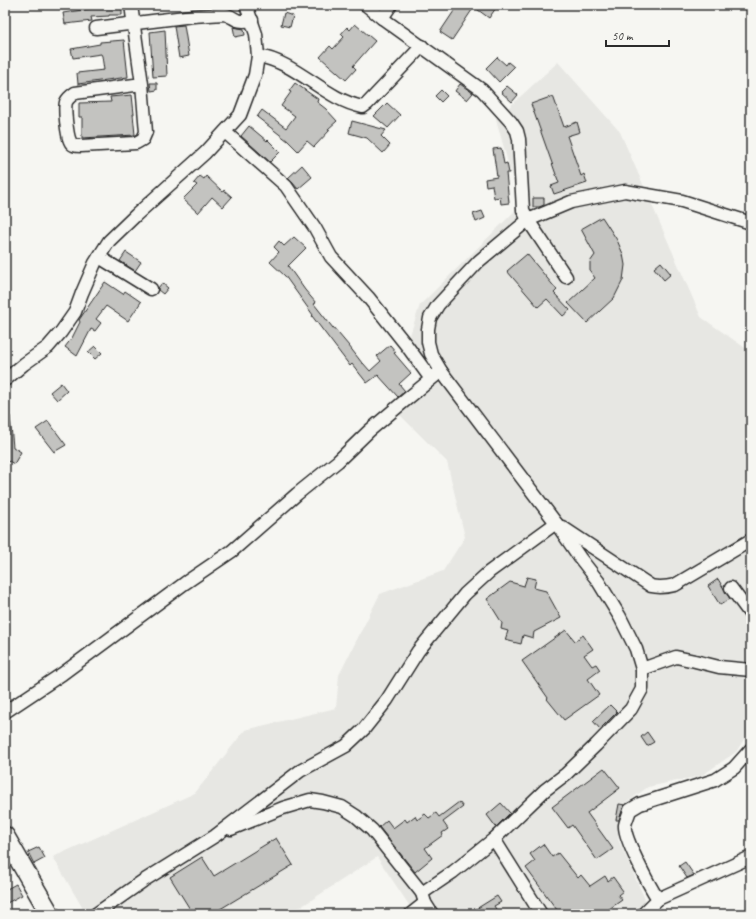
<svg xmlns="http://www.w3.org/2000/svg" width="756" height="919" font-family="Caveat,sans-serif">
<rect width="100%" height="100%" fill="#f6f6f2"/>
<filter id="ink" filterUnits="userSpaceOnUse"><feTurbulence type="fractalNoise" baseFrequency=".025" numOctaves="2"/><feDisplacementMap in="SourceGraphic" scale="8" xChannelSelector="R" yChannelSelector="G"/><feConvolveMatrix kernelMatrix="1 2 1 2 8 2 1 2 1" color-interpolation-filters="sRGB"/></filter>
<g filter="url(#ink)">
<polygon fill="#e7e7e3" points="558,62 620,132 701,317 751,352 751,728 736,752 701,776 648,787 623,805 618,839 648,906 648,914 415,914 377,857 290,914 86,914 53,857 195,793 245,730 336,708 339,675 380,594 443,571 465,537 447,462 397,412 439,381 409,338 420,305 520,206 496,119"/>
<g fill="#c3c3c0" stroke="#2b2b2b">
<polygon points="95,5 122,5 122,15 109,15 109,16 91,17 92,21 65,24 63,13 95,8"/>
<polygon points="458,5 498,5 489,18 474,7 452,40 440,32"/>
<polygon points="284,13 293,16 290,27 281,25"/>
<polygon points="355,24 375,41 353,66 356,69 346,80 320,57 330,46 333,49 344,37 341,34 347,27 350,30"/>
<polygon points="184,25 189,56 179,58 174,26"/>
<polygon points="233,27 244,29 245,35 235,37"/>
<polygon points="165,30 167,76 153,77 150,32"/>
<polygon points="124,40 128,77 78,84 77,73 104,70 102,56 101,54 73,58 71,49 100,44 100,42"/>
<polygon points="497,57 506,65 508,62 514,67 499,82 486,68"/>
<polygon points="150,83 157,83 157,90 151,91"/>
<polygon points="295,83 312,95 318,99 317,102 326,109 337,121 328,129 330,130 314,147 307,141 298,151 288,141 257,117 262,110 286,128 295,116 281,106 291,92 289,91"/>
<polygon points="460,84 473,93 467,100 455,91"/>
<polygon points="507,86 518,95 512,102 501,92"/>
<polygon points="441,90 447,96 441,102 435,96"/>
<polygon points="132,95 134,114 133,114 135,135 82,138 82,117 79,117 79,103 111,102 110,97"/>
<polygon points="553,96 564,127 577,122 580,132 567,136 581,176 584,174 587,183 554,194 551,186 559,183 531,104"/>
<polygon points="387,103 400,115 388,128 374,116"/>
<polygon points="352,121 386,130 381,136 390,145 383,153 367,138 349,133"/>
<polygon points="249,126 267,141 268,140 280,152 270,162 241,136"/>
<polygon points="501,148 504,164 507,163 509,173 506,173 509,203 501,204 500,197 494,198 492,185 486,186 485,179 497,177 493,149"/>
<polygon points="302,165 312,177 298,189 292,182 288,178"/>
<polygon points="200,176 204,179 206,176 223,192 224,190 232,197 223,207 212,197 198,213 183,199 197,185 194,183"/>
<polygon points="533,198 544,198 544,205 539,207 533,207"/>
<polygon points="482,211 485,218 476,222 473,214"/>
<polygon points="602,217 617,240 623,254 625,265 623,280 614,298 587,323 568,303 595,278 590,271 590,262 595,255 581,229"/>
<polygon points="294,237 306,248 288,266 305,290 316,303 314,304 333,328 333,327 349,346 362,363 363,363 370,371 381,361 377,356 390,345 396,352 394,353 411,373 399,384 405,391 398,397 378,375 367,383 352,364 350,366 312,316 313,315 285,276 270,262 279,252 274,247 279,241 284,246"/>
<polygon points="126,252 141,262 135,271 120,261"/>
<polygon points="527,254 557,290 554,293 570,310 563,316 547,299 538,307 507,271"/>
<polygon points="661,262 671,274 664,280 654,268"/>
<polygon points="105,282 123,294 125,291 141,302 128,321 106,306 96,319 101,323 95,331 91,329 77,356 65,347 72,338 80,322 79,320"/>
<polygon points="162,283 168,288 163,294 158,290 158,288"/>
<polygon points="95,346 102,353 95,359 88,352"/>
<polygon points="61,383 67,391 57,400 50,392"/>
<polygon points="5,416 10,416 13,447 21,452 14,464 9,461 5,465"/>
<polygon points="48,421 66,445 54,452 36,429"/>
<polygon points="527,577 536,579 534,588 546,591 561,618 534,632 533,638 523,635 521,644 505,640 508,631 501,629 502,623 487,599 510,582 524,586"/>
<polygon points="718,579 730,599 720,605 708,586"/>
<polygon points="566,630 575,641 583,635 593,649 584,655 592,666 596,664 600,670 588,679 599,695 564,720 547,699 548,698 522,661"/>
<polygon points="610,705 617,712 600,729 593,721"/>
<polygon points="647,732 654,742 647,746 641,737"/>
<polygon points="604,768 620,788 587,813 613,849 597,860 572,825 568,828 552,807"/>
<polygon points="459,802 463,807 443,822 448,829 442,833 443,835 425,848 432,858 415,872 379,827 387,820 393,828 405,819 407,822 415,816 417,820 425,814 429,818 436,813 439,817"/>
<polygon points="501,803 510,813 496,827 487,815"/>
<polygon points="619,804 625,805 623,808 619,820 616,820"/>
<polygon points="276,838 293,865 212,914 193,914 170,877 202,857 214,876"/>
<polygon points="543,844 552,857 558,853 578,878 581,875 590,886 605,876 608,881 613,877 623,891 618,895 622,900 602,914 551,914 557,910 526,868 535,861 530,854"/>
<polygon points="39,847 45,858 34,864 28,852"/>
<polygon points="685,862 694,875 687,878 679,866"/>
<polygon points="16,884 22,895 5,904 5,890"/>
<polygon points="497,896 501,902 494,906 499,914 468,914"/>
</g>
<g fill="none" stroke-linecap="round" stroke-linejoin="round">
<defs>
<g id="minor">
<path d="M131,5L142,84L146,132L143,139L136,143L81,146C76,146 72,146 70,141C67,135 64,108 66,102C68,98 72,95 75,93L142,84"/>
<polyline points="366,5 382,18 482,90 511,122 517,131 519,139 523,210 528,220 566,277"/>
<polyline points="382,18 391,5"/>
<path d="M96,28L193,16L224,14C229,15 233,18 237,20C242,22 247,21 252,20"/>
<path d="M258,56C297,62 325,100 363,107L367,104L422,46"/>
<polyline points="225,132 286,186 315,228 331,257 368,297 407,346 431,379"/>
<polyline points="99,257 151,289"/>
<polyline points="5,380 24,364 48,347 61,332 75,312 82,293 95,263 109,241 136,215 205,153 240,115 255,75 258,56 256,34 246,5"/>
<path d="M562,527L651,586C660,588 667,587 675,585L751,540"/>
<polyline points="731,588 751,615"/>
<polyline points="642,669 676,657 695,661 719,667 751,670"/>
<polyline points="5,712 62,674 185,583 232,551 297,494 338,461 369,431 401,404 441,371"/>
<polyline points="231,829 283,808 310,800 323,802 342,807 356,816 372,830 422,893 425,903 432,914"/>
<polyline points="494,839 545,790 566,774 596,745 631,709 642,689 642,669 636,649 620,617 598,581 580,558 556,523 441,371 431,354 428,342 428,329 430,318 438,305 479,261 528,220 571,202 625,191 682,201 751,223"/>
<polyline points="422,893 453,872 494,839 541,914"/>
<polyline points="658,899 751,857"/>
<polyline points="96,914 143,881 215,836 300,771 346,746 364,729 387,700 418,651 465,594 489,572 556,523"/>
<polyline points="411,914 425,903"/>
<path d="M643,914L658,899C650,887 623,837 625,825C626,820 629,814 630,810L640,804L715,780L734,768L751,749"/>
</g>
<polyline id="highway" points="5,836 50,914"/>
</defs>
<use href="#minor" stroke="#2b2b2b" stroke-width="15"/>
<use href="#highway" stroke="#2b2b2b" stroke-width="21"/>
<use href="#minor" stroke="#f6f6f2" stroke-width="12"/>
<use href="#highway" stroke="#f6f6f2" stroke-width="18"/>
</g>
</g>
<rect width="756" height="919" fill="none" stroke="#f6f6f2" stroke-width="20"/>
<rect x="10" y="10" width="736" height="899" fill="none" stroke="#2b2b2b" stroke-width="1.5" filter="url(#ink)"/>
<path d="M606 40v6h63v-6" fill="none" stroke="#2b2b2b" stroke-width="2"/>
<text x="612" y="40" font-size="12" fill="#2b2b2b" stroke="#f6f6f2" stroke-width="3" paint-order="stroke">50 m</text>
</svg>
